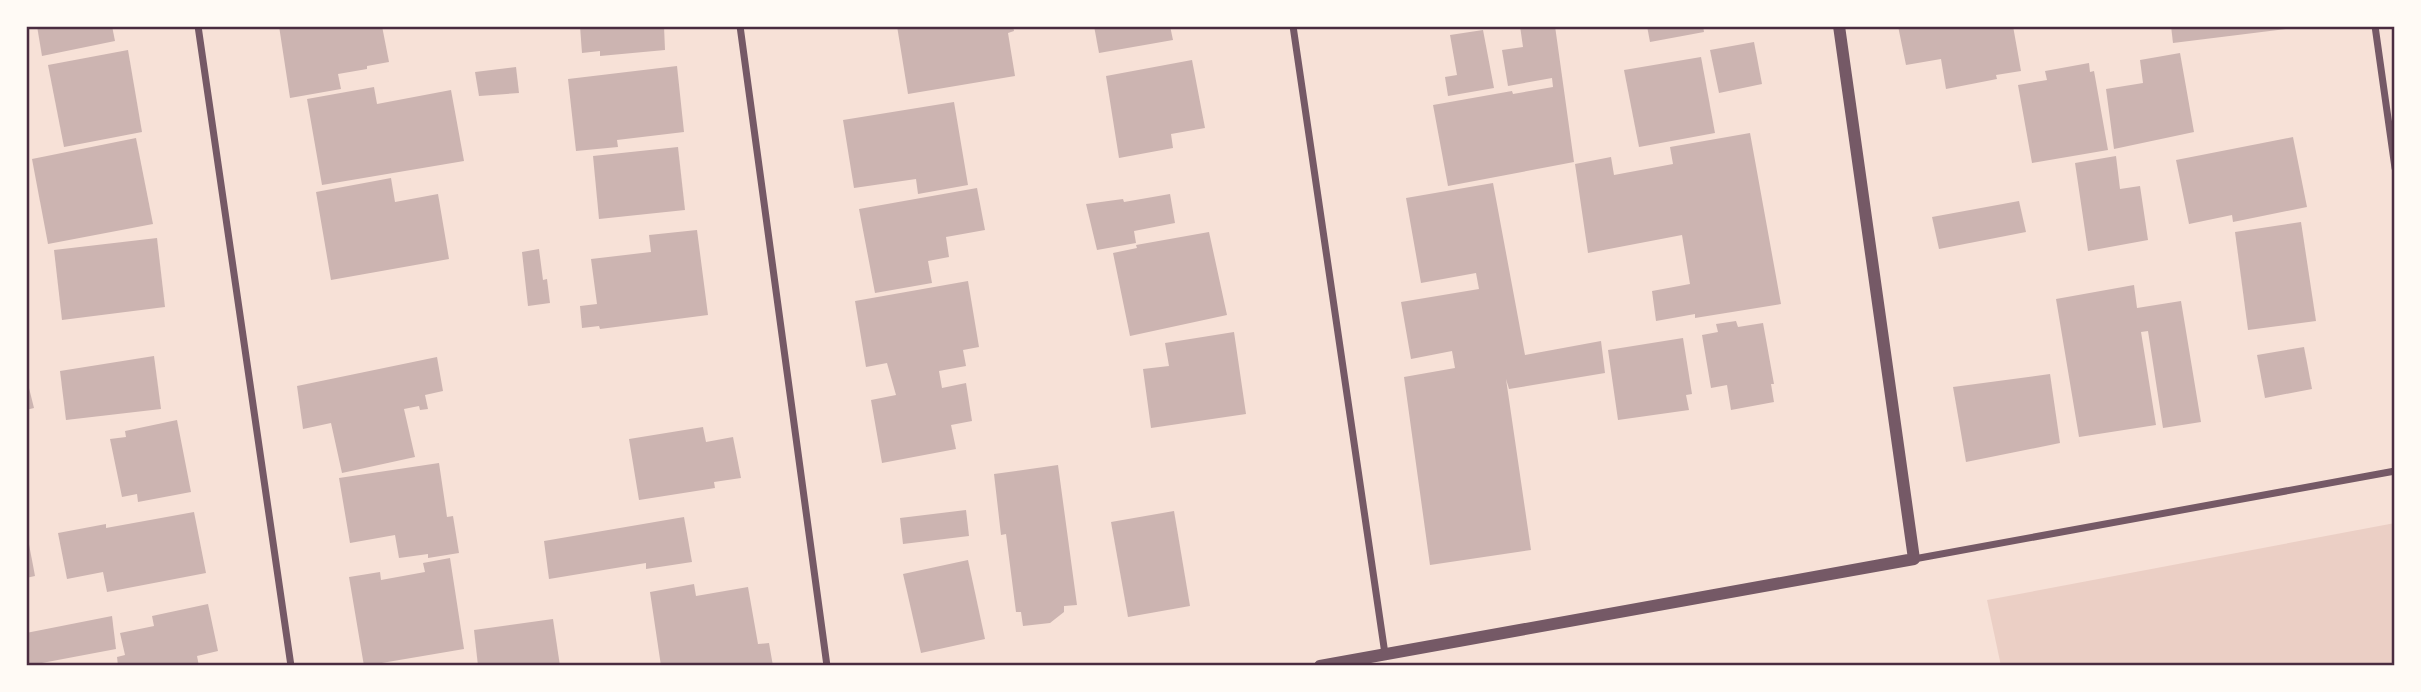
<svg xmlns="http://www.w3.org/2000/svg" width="2421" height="692" font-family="Helvetica,sans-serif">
<rect width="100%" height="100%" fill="#f7e1d7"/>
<polygon fill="#ebcfc5" points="2395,523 2395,666 2001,666 1987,600"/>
<g fill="#ccb4b1">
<polygon points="37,26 112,26 115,41 42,56"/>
<polygon points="279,26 382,26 389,62 367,66 367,69 338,74 341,89 290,98"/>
<polygon points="580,26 664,26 665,50 600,56 600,51 582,53"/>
<polygon points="897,26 1013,26 1014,31 1008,33 1015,76 908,94"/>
<polygon points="1094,26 1170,26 1173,40 1099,53"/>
<polygon points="1520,26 1555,26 1574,162 1448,186 1433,105 1512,91 1513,94 1553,87 1552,78 1508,86 1502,50 1523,47"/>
<polygon points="1647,26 1703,26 1704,32 1650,42"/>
<polygon points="1898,26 2013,26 2021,71 1996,75 1997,79 1946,89 1941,59 1906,65"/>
<polygon points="2171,26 2293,26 2293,28 2173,43"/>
<polygon points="1483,30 1494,88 1448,96 1445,77 1457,75 1450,35"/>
<polygon points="1754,42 1762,84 1719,93 1710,50"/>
<polygon points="128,50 142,132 64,147 48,65"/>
<polygon points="2180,53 2194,132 2114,149 2106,89 2143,83 2140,60"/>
<polygon points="1701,57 1715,133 1639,147 1624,70"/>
<polygon points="1192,60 1205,128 1171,134 1173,148 1119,158 1106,76"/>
<polygon points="2089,63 2090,72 2094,71 2108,150 2032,163 2018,85 2047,80 2045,71"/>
<polygon points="677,66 684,132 617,140 618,147 576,151 568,79"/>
<polygon points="516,67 519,93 479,96 475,72"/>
<polygon points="374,87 377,104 451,90 464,161 322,185 307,99"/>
<polygon points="954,102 968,185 918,194 916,179 854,188 843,120"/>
<polygon points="1750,133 1781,304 1695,318 1695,314 1656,321 1652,291 1690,284 1682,235 1588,253 1575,164 1611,157 1614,175 1673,164 1670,147"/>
<polygon points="2293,137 2307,207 2233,222 2232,215 2189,224 2176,160"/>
<polygon points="136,138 153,224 48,244 32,159"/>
<polygon points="678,147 685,210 599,219 593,156"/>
<polygon points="2116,156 2120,189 2140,186 2148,240 2088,251 2075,163"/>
<polygon points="391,178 395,202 438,194 449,259 331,280 316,192"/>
<polygon points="1493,183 1525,355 1601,341 1605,373 1509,389 1506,379 1531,550 1430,565 1404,377 1455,368 1452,351 1411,359 1401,302 1479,289 1476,273 1421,283 1406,198"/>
<polygon points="977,188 985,230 946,237 949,257 928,261 932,283 875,293 859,209"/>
<polygon points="1170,194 1175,223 1134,231 1136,243 1097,250 1086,204 1123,199 1124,202"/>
<polygon points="2019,201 2026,232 1939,249 1932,217"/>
<polygon points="2301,222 2316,321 2248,330 2235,232"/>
<polygon points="697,230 708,315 600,329 599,326 582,328 580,306 597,304 591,259 651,252 649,235"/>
<polygon points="1209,232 1227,315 1130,336 1113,253 1137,248 1136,245"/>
<polygon points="157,238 165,307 62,320 54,250"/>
<polygon points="539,249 543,280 547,279 550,303 528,306 522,252"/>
<polygon points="968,281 979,347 963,350 966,366 939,371 942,388 966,383 972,421 951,425 956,449 882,463 871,400 896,395 887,363 866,367 855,301"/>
<polygon points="2134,285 2137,308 2181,301 2201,422 2163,428 2148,331 2141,332 2156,425 2079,437 2056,299"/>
<polygon points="1736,321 1738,327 1763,323 1774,384 1771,384 1774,402 1731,410 1727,385 1711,388 1702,335 1718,332 1716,324"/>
<polygon points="1234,332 1246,414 1151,428 1143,369 1169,366 1165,343"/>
<polygon points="1683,338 1692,394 1686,395 1689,410 1618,420 1608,350"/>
<polygon points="2304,347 2312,389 2265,398 2257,355"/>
<polygon points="154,356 161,409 66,420 60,371"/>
<polygon points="437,357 443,391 425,395 428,409 420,410 419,406 404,409 415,457 342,473 331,423 303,429 297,386"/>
<polygon points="2050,374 2060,443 1966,462 1953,387"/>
<polygon points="26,376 34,408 26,410"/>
<polygon points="177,420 191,492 138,502 137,494 122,497 110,439 126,437 125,431"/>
<polygon points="703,427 706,442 733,437 741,478 714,482 715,488 639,500 629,439"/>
<polygon points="439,463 447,517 453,516 459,553 428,558 428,554 399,558 395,535 350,543 339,478"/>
<polygon points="1058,465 1077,605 1064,606 1064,612 1050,623 1023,626 1021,612 1016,612 1006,534 1001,535 994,474"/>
<polygon points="966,510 969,536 903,544 900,518"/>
<polygon points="1174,511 1190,606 1128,617 1111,522"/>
<polygon points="194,512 206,573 107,592 103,572 67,579 58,533 106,524 106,528"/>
<polygon points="684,517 692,562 646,569 646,563 549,579 544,541"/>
<polygon points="28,539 35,576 26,578 26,540"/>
<polygon points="450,558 464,649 364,666 349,577 380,572 381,580 425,572 423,563"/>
<polygon points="968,560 985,639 921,653 903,574"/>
<polygon points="694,584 696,596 748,587 758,644 769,643 773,666 661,666 650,592"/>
<polygon points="208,604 218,651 197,656 199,666 118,666 117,657 125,655 120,633 154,626 152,616"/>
<polygon points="112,616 116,649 26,666 26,633"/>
<polygon points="553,619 560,666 478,666 474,630"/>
</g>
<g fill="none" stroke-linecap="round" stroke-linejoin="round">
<g stroke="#755966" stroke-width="7">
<polyline points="198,26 291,666"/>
<polyline points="740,26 827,666"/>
<polyline points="1293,26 1385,654"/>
<polyline points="2375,26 2395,168"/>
<polyline points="1914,559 2395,471"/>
</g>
<polyline stroke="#755966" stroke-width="12" points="1320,666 1914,559 1839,26"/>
</g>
<rect width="2421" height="692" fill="none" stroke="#fffaf5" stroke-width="56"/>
<rect x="28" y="28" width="2365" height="636" fill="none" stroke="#4a2c40" stroke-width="2.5"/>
</svg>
